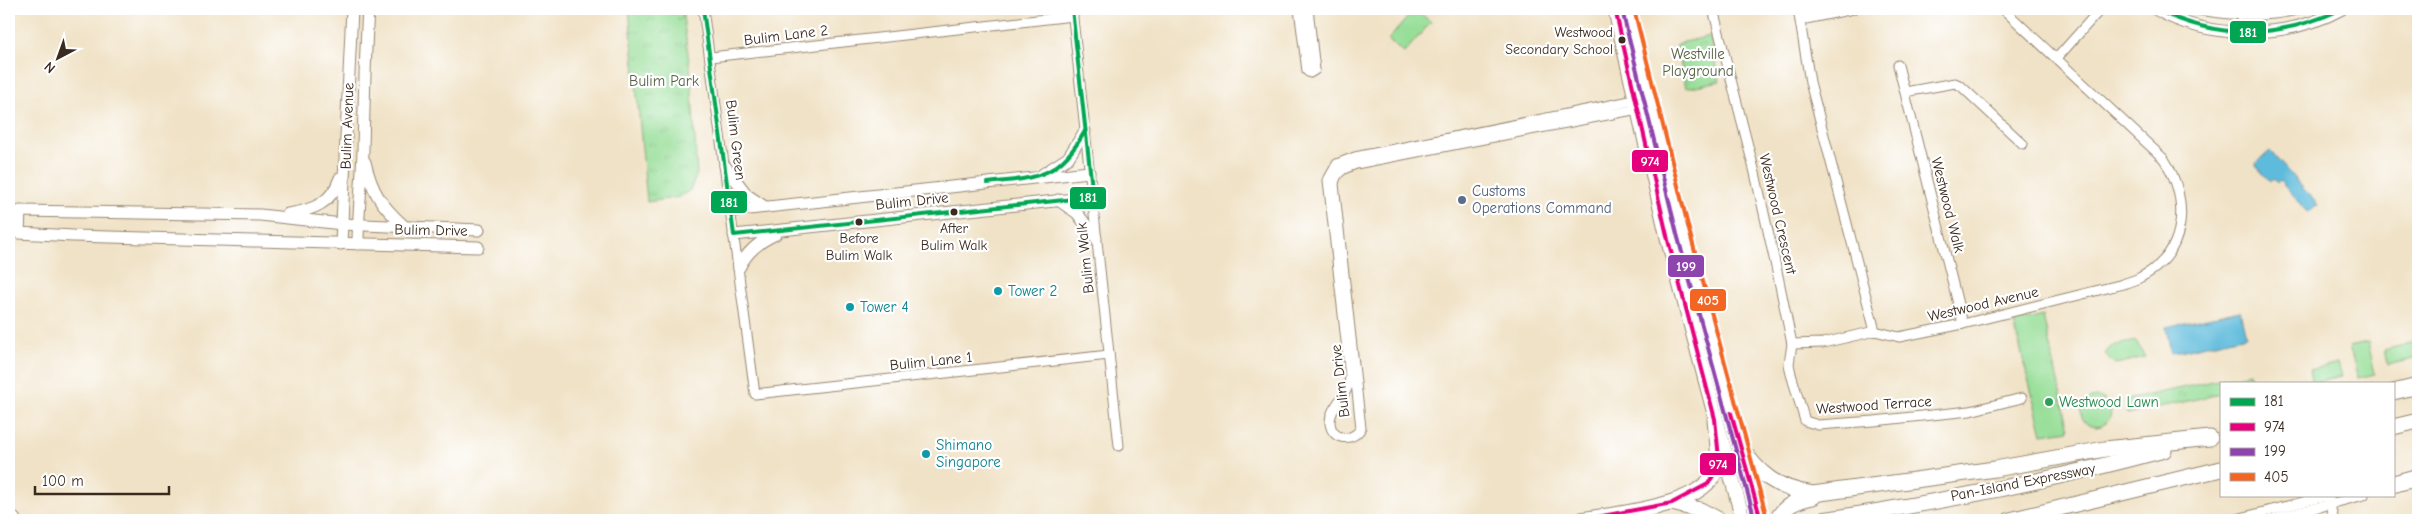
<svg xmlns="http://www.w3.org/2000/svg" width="2427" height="529" font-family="'Comic Neue',sans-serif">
<defs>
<pattern id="grass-tufts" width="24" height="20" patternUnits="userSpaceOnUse" patternTransform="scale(1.25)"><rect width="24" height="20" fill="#97de98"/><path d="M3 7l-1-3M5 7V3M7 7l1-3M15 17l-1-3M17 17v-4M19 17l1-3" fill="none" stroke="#83bf83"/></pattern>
</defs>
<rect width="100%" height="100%" fill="#fff"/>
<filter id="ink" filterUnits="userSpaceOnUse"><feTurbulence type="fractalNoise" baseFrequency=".02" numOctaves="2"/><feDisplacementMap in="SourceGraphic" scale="10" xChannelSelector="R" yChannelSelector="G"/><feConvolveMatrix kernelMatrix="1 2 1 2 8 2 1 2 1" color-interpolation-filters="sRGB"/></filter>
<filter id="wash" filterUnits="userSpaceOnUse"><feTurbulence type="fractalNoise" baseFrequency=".0096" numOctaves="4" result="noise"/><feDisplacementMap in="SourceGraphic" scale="20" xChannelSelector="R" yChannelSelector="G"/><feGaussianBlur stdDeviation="1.12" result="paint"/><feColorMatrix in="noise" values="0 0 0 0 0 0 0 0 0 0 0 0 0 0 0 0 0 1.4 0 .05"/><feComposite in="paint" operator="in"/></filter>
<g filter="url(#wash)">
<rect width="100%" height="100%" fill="#f0e2c6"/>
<g fill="url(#grass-tufts)" stroke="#69845b">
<polygon points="629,9 682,9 691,76 697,174 690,190 680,197 647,202"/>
<polygon points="1710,36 1720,81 1686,88 1676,44"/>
<polygon points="2250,373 2252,383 2221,383 2221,394 2127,414 2126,400"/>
</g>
<g fill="#97de98" stroke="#69845b">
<polygon points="1415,9 1431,22 1404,53 1388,40"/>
<polygon points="2043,316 2069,430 2042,434 2014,323"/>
<polygon points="2136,341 2145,357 2116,364 2105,354 2111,346"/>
<polygon points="2368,342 2375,374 2358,378 2349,346"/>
<polygon points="2415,342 2418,358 2388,365 2384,350"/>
<polygon points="2338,363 2342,376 2312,383 2309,370"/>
<circle cx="2096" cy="412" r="15"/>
</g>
<g fill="#5fbbdc" stroke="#4d727d">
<polygon points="2270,151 2318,205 2308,213 2280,181 2277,183 2273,179 2270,182 2255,164"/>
<polygon points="2240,311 2246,336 2171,353 2166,327"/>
</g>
</g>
<g filter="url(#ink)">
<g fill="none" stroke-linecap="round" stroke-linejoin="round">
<defs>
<g id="street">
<polyline points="703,9 755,394 1109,355"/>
<polyline points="1072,9 1119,446"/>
<polyline points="1299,9 1307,71 1310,73 1315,70 1308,9"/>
<polyline points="1713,9 1755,173 1778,276 1792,344 1789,364 1791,374 1805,421 1818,425 1874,421 1970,411 2022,398"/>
<polyline points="1798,9 1810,82 1875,331"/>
<polyline points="1801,20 1853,9"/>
<polyline points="711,57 1073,16"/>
<polyline points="2057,58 2097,13"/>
<polyline points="1898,65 1963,324"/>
<polyline points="1905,92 1955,83 1961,86 2023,144"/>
<path d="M1635,100L1355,157L1337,164L1328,180L1350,377C1349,396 1329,407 1330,423C1332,441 1353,442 1361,428L1334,184C1336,171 1345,168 1356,164L1638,109"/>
<path d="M1875,331L1899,337L1963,324L2119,285C2126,283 2134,281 2141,277C2188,253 2190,200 2164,159L2003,9"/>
<polyline points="1792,344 1823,343 1875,331"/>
<polyline points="2393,480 2418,473"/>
<polyline points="2393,488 2418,481"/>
<polyline points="2328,499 2334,520"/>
<polyline points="2233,520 2330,495"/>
<polyline points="2269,520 2364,495"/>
</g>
<g id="secondary">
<path d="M2155,9C2209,41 2288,39 2342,9"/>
<path d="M2199,9C2231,14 2264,17 2296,9"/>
<path d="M365,162C372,192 381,205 404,226"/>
<polyline points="725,166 747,195 765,207"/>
<polyline points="1043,174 1068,158 1085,131"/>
<polyline points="1058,200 1077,213 1096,238"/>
<polyline points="731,211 1089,172"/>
<path d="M288,214C313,210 331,204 340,178"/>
<polyline points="734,235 1093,197"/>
<polyline points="341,244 352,9"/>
<path d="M358,244C358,213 362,182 363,151C364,104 365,56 368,9"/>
<polyline points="478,247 73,236 19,233 20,211 260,215 342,224 479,230"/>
<path d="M739,268C747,251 760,241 776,234"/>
</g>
<g id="primary">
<polyline points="1615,9 1668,240 1743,520"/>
<polyline points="1628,9 1683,232 1761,520"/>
</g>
<g id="highway">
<polyline points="2393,392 2418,386"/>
<polyline points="2393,427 2418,421"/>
<path d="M1739,445C1759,475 1777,489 1813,494L1995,469L2105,449L2210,438"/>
<polyline points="1672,503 1700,510 1719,520"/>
<polyline points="9,517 13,520"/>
<path d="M1581,520C1615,514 1705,507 1716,469C1721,453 1716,435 1715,419"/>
<path d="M1777,520C1784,505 1798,500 1813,497"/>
<path d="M1823,520C1937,503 2053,480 2164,450"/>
<polyline points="2010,520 2221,469"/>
</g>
</defs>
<use href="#street" stroke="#968672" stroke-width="11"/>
<use href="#secondary" stroke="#968672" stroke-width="13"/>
<use href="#primary" stroke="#968672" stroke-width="16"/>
<use href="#highway" stroke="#968672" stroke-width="17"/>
<use href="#street" stroke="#fff" stroke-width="9"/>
<use href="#secondary" stroke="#fff" stroke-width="11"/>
<use href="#primary" stroke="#fff" stroke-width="14"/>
<use href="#highway" stroke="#fff" stroke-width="15"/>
<defs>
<g id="bus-1">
<polyline points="703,9 734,235 1093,197 1072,9"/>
<path d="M2155,9C2218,40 2278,39 2342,9"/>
<path d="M987,183C1037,178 1059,178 1085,131"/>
</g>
<g id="bus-2">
<polyline points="1731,413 1761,520"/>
<polyline points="1581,520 1672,503 1708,484 1716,471 1719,458 1715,419 1668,240 1615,9"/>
</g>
<polyline id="bus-3" points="1622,10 1677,234 1755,520"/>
<polyline id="bus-4" points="1634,9 1689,230 1767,518"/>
</defs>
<use href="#bus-1" stroke="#fff" stroke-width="8"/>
<use href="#bus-2" stroke="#fff" stroke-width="8"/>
<use href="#bus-3" stroke="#fff" stroke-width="8"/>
<use href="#bus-4" stroke="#fff" stroke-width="8"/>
<use href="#bus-1" stroke="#00a651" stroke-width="4"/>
<use href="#bus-2" stroke="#e5007d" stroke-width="4"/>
<use href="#bus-3" stroke="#8e44ad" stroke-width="4"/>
<use href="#bus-4" stroke="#f26522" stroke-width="4"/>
</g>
</g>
<g fill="#3b2a1e" stroke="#fff" stroke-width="2">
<circle cx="1622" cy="40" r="4.5"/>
<circle cx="954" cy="212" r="4.5"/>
<circle cx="859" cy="222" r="4.5"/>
</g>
<circle fill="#5c6f8a" stroke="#fff" stroke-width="2" cx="1462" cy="200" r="5"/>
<g fill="#0f9aa8" stroke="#fff" stroke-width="2">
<circle cx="998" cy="291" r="5"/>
<circle cx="850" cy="307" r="5"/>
<circle cx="926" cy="454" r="5"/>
</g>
<circle fill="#2e9e5b" stroke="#fff" stroke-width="2" cx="2049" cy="402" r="5"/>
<g text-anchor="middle" stroke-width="4.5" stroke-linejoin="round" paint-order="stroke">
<g font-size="14" fill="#3b2a1e" stroke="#fff">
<text x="1613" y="37" text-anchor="end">Westwood<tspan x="1613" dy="17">Secondary School</tspan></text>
<text x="954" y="233">After<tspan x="954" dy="17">Bulim Walk</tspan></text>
<text x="859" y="243">Before<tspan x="859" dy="17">Bulim Walk</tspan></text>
</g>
<g font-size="15" fill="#3b2a1e" stroke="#fff">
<text transform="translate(786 35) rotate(-7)" y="5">Bulim Lane 2</text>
<text transform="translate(347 126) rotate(-88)" y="5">Bulim Avenue</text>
<text transform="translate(736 140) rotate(83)" y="5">Bulim Green</text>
<text transform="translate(912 201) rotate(-6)" y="5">Bulim Drive</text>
<text transform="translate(1948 205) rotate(76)" y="5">Westwood Walk</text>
<text transform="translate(1778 214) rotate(77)" y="5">Westwood Crescent</text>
<text transform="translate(431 230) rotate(1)" y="5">Bulim Drive</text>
<text transform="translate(1085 258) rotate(-96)" y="5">Bulim Walk</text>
<text transform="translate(1983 304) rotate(-13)" y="5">Westwood Avenue</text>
<text transform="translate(931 361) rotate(-6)" y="5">Bulim Lane 1</text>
<text transform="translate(1340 381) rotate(-97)" y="5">Bulim Drive</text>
<text transform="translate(1874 405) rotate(-4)" y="5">Westwood Terrace</text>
<text transform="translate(2023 482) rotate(-11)" y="5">Pan-Island Expressway</text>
</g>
<g font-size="15" fill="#576043" stroke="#fff">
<text x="1698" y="59">Westville<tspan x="1698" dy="17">Playground</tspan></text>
<text x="664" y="86">Bulim Park</text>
</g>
<g font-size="15" fill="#4e5e75" stroke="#fff" text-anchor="start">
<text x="1472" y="196">Customs<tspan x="1472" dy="17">Operations Command</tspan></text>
</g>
<g font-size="15" fill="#0d838f" stroke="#fff" text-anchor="start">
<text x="1008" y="296">Tower 2</text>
<text x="860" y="312">Tower 4</text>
<text x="936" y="450">Shimano<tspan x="936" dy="17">Singapore</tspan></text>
</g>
<g font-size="15" fill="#27864d" stroke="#fff" text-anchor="start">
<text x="2059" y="407">Westwood Lawn</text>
</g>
</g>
<g stroke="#fff" stroke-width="2">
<rect x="2229" y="20" width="38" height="24" rx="5" fill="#00a651"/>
<rect x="1631" y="149" width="38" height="24" rx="5" fill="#e5007d"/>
<rect x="1069" y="186" width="38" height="24" rx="5" fill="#00a651"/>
<rect x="710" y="190" width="38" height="24" rx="5" fill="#00a651"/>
<rect x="1667" y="254" width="38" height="24" rx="5" fill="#8e44ad"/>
<rect x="1689" y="288" width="38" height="24" rx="5" fill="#f26522"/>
<rect x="1699" y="452" width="38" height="24" rx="5" fill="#e5007d"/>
</g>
<g font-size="14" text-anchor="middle" font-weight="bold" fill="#fff">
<text x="2248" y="37">181</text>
<text x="1650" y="166">974</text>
<text x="1088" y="202">181</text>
<text x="729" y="207">181</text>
<text x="1686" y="271">199</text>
<text x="1708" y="305">405</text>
<text x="1718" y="469">974</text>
</g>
<rect width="2427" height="529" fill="none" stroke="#fff" stroke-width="30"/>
<rect x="2220" y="382" width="175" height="115" fill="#ffffff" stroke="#b1aaa5"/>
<rect x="2230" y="398" width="25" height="8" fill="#00a651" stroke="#b1aaa5"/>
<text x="2264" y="406" font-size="15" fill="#3b2a1e">181</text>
<rect x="2230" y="423" width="25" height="8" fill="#e5007d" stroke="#b1aaa5"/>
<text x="2264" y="432" font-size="15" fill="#3b2a1e">974</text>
<rect x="2230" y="448" width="25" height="8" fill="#8e44ad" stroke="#b1aaa5"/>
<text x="2264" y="456" font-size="15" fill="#3b2a1e">199</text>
<rect x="2230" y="473" width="25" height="8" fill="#f26522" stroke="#b1aaa5"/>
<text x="2264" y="482" font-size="15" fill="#3b2a1e">405</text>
<g transform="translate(58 58) rotate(221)" stroke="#ffffff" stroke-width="4" paint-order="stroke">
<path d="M0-4L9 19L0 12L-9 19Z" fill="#3b2a1e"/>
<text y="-8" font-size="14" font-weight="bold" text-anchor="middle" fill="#3b2a1e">N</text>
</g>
<path d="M35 486v8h134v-8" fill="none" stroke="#3b2a1e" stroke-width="2.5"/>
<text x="42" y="486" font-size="15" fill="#3b2a1e" stroke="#ffffff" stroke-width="4" paint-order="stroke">100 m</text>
</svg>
